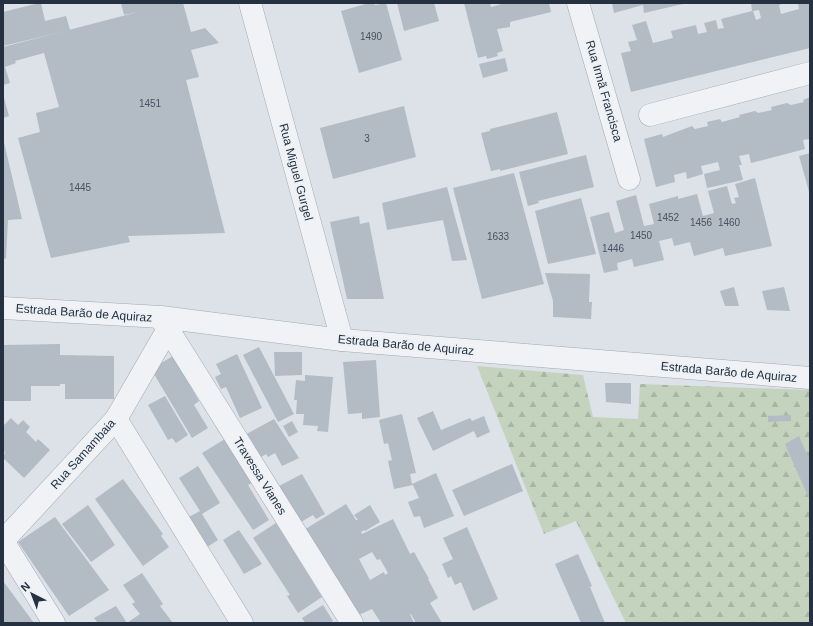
<svg xmlns="http://www.w3.org/2000/svg" width="813" height="626" font-family="Arial,sans-serif">
<defs>
<pattern id="forest-firs" width="22" height="20" patternUnits="userSpaceOnUse"><rect width="22" height="20" fill="#c4d3bd"/><path d="M5 1l3.5 6h-7zM16 11l3.5 6h-7z" fill="#a8b5a4"/></pattern>
</defs>
<rect width="100%" height="100%" fill="#dce2e8"/>
<polygon fill="url(#forest-firs)" points="477,366 583,375 593,417 638,419 640,384 810,390 810,623 626,623 576,521 544,534"/>
<g fill="#b3bbc5" fill-rule="evenodd">
<polygon points="39,3 41,3 45,21 66,16 70,30 3,46 3,12"/>
<polygon points="121,3 183,3 191,32 205,28 219,43 191,50 199,77 186,80 225,233 128,236 130,242 51,258 18,138 40,132 36,113 59,107 44,53 15,61 16,63 5,67 10,83 3,85 3,47 138,12 124,15"/>
<polygon points="369,3 374,3 375,5 386,3 402,60 359,73 341,11"/>
<polygon points="397,3 434,3 439,21 404,31"/>
<polygon points="464,3 490,3 491,7 505,3 549,3 551,12 510,22 510,27 497,29 503,51 497,53 498,56 487,59 486,56 478,58"/>
<polygon points="612,3 683,3 683,4 644,13 643,5 614,13"/>
<path d="M751,3H785L779,5L781,14L799,9L798,3H810V48L631,92L621,53L631,51L628,42L637,40L632,25L646,21L653,43L673,38L671,31L696,25L698,34L707,32L704,23L716,20L718,29L724,28L721,19L752,11ZM759,10L761,18L756,20L753,11Z"/>
<polygon points="505,58 508,71 483,78 479,64"/>
<polygon points="3,94 9,116 3,118"/>
<polygon points="810,97 810,139 803,140 805,149 751,163 749,154 739,156 742,165 739,165 743,180 707,188 704,174 720,170 718,162 701,166 703,174 687,179 686,172 674,175 675,182 656,187 644,139 662,134 663,137 692,126 695,129 708,126 707,122 720,119 722,122 740,117 739,115 755,111 758,113 772,110 771,107 787,103 791,105 804,102 803,100"/>
<polygon points="404,106 416,157 333,179 320,128"/>
<polygon points="557,112 568,154 500,171 500,169 491,171 481,133 490,131 490,129"/>
<polygon points="3,138 22,219 8,220 6,259 3,258"/>
<polygon points="810,153 810,195 799,156"/>
<polygon points="586,155 594,187 538,201 539,203 528,206 519,172"/>
<polygon points="514,173 544,284 482,299 453,188"/>
<polygon points="755,178 772,246 725,256 723,248 694,256 690,242 674,246 672,238 659,241 664,260 634,267 632,259 617,263 618,270 604,273 590,217 609,212 615,233 624,230 616,201 636,195 644,226 654,224 649,204 678,196 678,199 697,194 703,216 714,213 708,191 727,186 732,204 736,203 734,198 739,197 735,184"/>
<polygon points="447,187 455,217 467,260 452,261 443,220 387,230 382,203"/>
<polygon points="581,198 596,254 548,264 535,211"/>
<polygon points="359,216 360,224 369,222 384,299 347,299 330,222"/>
<polygon points="545,273 590,274 589,302 592,302 591,319 553,317 553,301"/>
<polygon points="734,287 739,306 725,306 720,291"/>
<polygon points="784,287 790,311 767,310 762,291"/>
<polygon points="60,344 60,355 114,356 114,399 65,399 65,384 60,384 60,386 31,386 31,401 3,401 3,345"/>
<polygon points="259,347 294,414 278,422 243,355"/>
<polygon points="274,352 302,352 302,375 275,376"/>
<polygon points="237,354 262,408 240,418 226,387 221,389 215,377 221,374 216,364"/>
<polygon points="173,356 199,401 194,405 208,428 192,438 151,369"/>
<polygon points="376,360 380,417 362,419 362,413 348,414 343,362"/>
<polygon points="305,375 333,377 328,432 317,431 318,426 303,425 304,414 296,414 297,400 294,400 296,380 305,381"/>
<polygon points="605,383 631,383 631,404 606,402"/>
<polygon points="165,396 188,435 176,443 172,438 168,440 148,405"/>
<polygon points="433,411 441,430 470,418 472,421 484,416 490,432 477,438 474,431 433,451 417,418"/>
<polygon points="402,414 416,473 410,474 412,484 436,473 454,516 424,528 420,516 414,517 408,502 419,498 413,485 394,489 388,461 392,460 388,443 384,444 379,420"/>
<polygon points="791,415 791,421 768,422 768,416"/>
<polygon points="11,418 18,425 23,420 30,427 26,432 36,442 38,439 50,450 24,478 3,458 5,452 3,451 3,426"/>
<polygon points="274,419 299,458 282,466 275,453 268,457 266,454 256,460 243,436"/>
<polygon points="292,421 298,432 289,437 283,426"/>
<polygon points="799,436 810,461 810,501 785,444"/>
<polygon points="225,439 253,482 248,485 269,520 253,530 202,453"/>
<polygon points="512,464 523,491 464,516 452,490"/>
<polygon points="198,466 220,503 202,514 218,540 204,549 185,519 200,511 179,478"/>
<polygon points="302,474 325,514 316,519 313,515 301,522 295,511 293,512 279,486"/>
<polygon points="123,479 163,534 161,536 169,547 143,566 95,499"/>
<path d="M346,504L356,520H358L354,515L370,505L380,522L365,531L364,530L361,532L362,534L393,519L410,554L414,552L429,579H428L438,598L430,603L442,623H416L411,614H410L414,623H381L372,609L352,618L299,533ZM372,552L377,560L380,559L388,573L385,575L384,572L370,580L359,559Z"/>
<polygon points="88,505 115,545 91,562 62,524"/>
<polygon points="55,517 109,590 69,616 18,542"/>
<polygon points="276,523 322,597 298,613 287,596 290,595 253,538"/>
<polygon points="467,527 498,599 473,611 461,582 455,585 451,576 448,578 442,564 453,559 443,538"/>
<polygon points="239,530 262,564 244,574 223,540"/>
<polygon points="578,554 592,586 590,587 605,623 581,623 555,564"/>
<polygon points="142,573 163,604 160,606 173,623 98,623 94,618 116,606 127,623 140,614 132,604 135,602 123,585"/>
<polygon points="3,581 34,623 3,623"/>
<polygon points="323,605 333,621 329,623 305,623 302,618"/>
</g>
<g fill="none" stroke-linecap="round" stroke-linejoin="round">
<defs>
<g id="minor">
<polyline points="250,3 342,340"/>
<polyline points="578,3 629,179"/>
<polyline points="650,115 810,73"/>
<polyline points="3,308 161,317 342,340 810,378"/>
<polyline points="168,329 352,623"/>
<polyline points="116,419 242,623"/>
<polyline points="3,541 116,419 168,329 161,319"/>
<polyline points="3,541 54,623"/>
</g>
</defs>
<use href="#minor" stroke="#a1a9b2" stroke-width="23"/>
<use href="#minor" stroke="#f0f2f6" stroke-width="22"/>
</g>
<g text-anchor="middle" stroke-width="3.5" stroke-linejoin="round" paint-order="stroke">
<g font-size="10" fill="#485361">
<text x="371" y="40">1490</text>
<text x="150" y="107">1451</text>
<text x="367" y="142">3</text>
<text x="80" y="191">1445</text>
<text x="668" y="221">1452</text>
<text x="701" y="226">1456</text>
<text x="729" y="226">1460</text>
<text x="641" y="239">1450</text>
<text x="498" y="240">1633</text>
<text x="613" y="252">1446</text>
</g>
<g font-size="12" fill="#253040" stroke="#ecf1f6">
<text transform="translate(604 91) rotate(74)" y="4">Rua Irmã Francisca</text>
<text transform="translate(296 172) rotate(75)" y="4">Rua Miguel Gurgel</text>
<text transform="translate(84 313) rotate(4)" y="4">Estrada Barão de Aquiraz</text>
<text transform="translate(406 345) rotate(5)" y="4">Estrada Barão de Aquiraz</text>
<text transform="translate(729 372) rotate(5)" y="4">Estrada Barão de Aquiraz</text>
<text transform="translate(83 454) rotate(-48)" y="4">Rua Samambaia</text>
<text transform="translate(260 476) rotate(58)" y="4">Travessa Vianes</text>
</g>
</g>
<rect width="813" height="626" fill="none" stroke="#253040" stroke-width="8"/>
<g transform="translate(32 594) rotate(318)" stroke="#ecf1f6" stroke-width="3" paint-order="stroke">
<path d="M0-3L7 15L0 10L-7 15Z" fill="#253040"/>
<text y="-6" font-size="11" font-weight="bold" text-anchor="middle" fill="#253040">N</text>
</g>
</svg>
